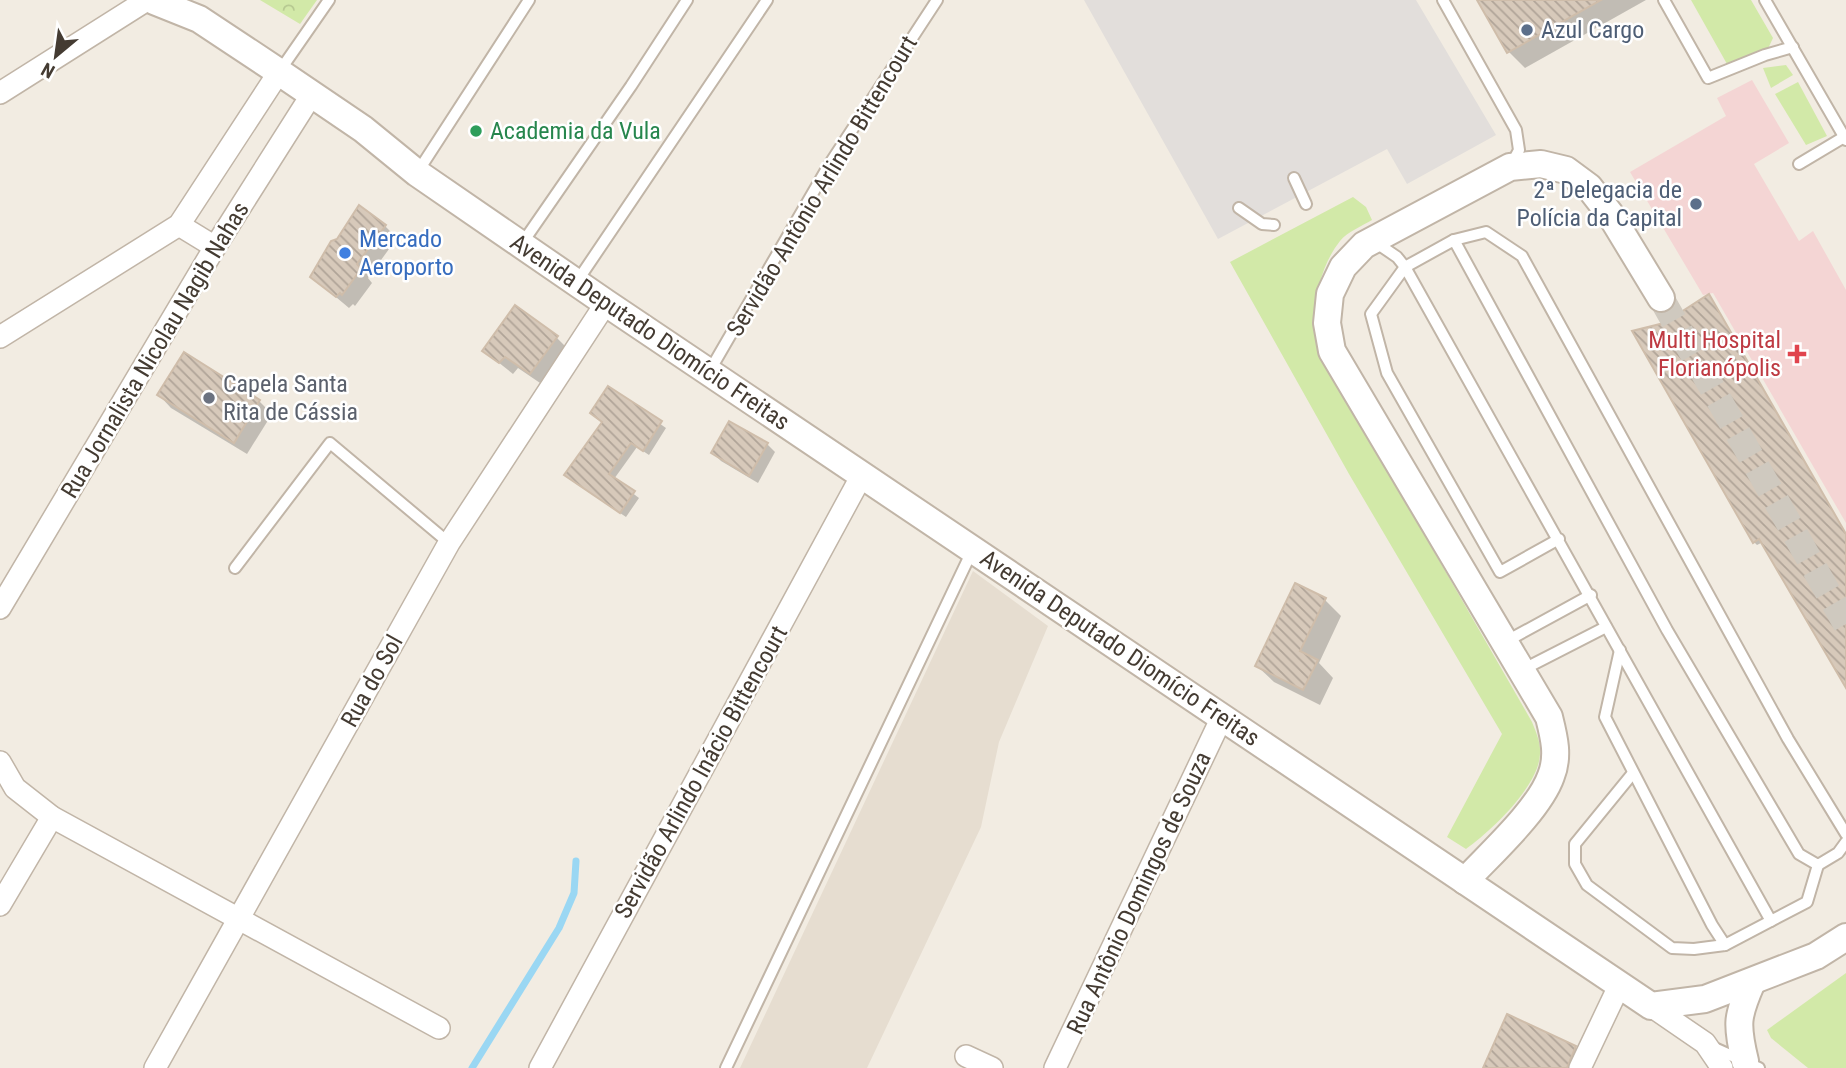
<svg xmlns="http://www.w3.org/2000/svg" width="1846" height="1068" font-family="'Roboto Condensed',sans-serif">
<defs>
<pattern id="forest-crowns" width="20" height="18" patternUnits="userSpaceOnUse" patternTransform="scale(1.75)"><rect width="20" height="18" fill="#d2e9a8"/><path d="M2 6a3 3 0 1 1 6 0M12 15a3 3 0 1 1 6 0" fill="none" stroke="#b6c991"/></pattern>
<pattern id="building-back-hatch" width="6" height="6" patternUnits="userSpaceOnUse" patternTransform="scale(1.75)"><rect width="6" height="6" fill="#d7c9ba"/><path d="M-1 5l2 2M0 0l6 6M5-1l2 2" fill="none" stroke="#b0a498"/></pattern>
</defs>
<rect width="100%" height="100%" fill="#f2ece2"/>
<polygon fill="#e6ddd0" points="973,571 1048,626 999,742 981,827 867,1068 740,1068"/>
<polygon fill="#f4d5d4" points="1752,80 1789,143 1754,164 1799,241 1813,231 1846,290 1846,523 1713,293 1703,295 1630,172 1726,116 1717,98"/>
<g fill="#d2e9a8">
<polygon points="1691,0 1751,0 1773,38 1765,55 1735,66 1727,64"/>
<polygon points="1786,65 1793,75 1771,88 1763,68"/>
<polygon points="1798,82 1827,136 1806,145 1775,94"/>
<path d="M1353,197L1366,207L1372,220C1362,226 1347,232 1340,241C1315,273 1312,315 1320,353L1532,722C1536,732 1541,743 1540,754C1539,786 1491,831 1466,849L1447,837L1502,734L1349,474L1230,262Z"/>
<polygon points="1846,973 1846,1068 1808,1068 1771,1038 1767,1030"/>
</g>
<polygon fill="url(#forest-crowns)" points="260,0 317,0 300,24"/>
<polygon fill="#e2dedb" points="1084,0 1416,0 1496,135 1407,184 1387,149 1218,239"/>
<g fill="#0003">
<polygon points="1479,0 1646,0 1525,68 1509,52"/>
<polygon points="385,226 397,238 368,278 372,283 355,306 353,304 349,308 312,277"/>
<polygon points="1709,296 1846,534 1846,685 1763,542 1757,545 1754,542 1664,325"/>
<polygon points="557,338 569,350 543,385 518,368 513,374 484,351"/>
<polygon points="184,355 259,401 272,414 247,454 171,408 159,395"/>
<polygon points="609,388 666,428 649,455 637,447 614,479 639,498 626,517 571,480 603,423 592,413"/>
<polygon points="767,444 775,452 758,483 721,461 713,453"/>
<polygon points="1325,600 1341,616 1319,663 1333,678 1320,705 1274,682 1257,666"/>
<polygon points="1575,1047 1592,1064 1590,1068 1485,1068"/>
</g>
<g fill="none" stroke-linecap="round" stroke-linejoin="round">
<polyline stroke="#9ad7f3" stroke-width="7" points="472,1068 559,928 574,893 576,861"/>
</g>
<g fill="url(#building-back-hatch)" stroke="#cfbdaa" stroke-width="2">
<polygon points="1477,0 1601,0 1507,53"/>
<polygon points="359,205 386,225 357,264 361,269 342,295 340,293 336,297 310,277 331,241 337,239"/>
<polygon points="1709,294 1846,534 1846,688 1759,539 1753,543 1632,331 1664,323"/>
<polygon points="515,305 558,336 530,374 505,357 499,363 482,351"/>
<polygon points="184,352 260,400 234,443 157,395"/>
<polygon points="608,386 662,421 643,451 631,443 609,474 635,491 620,513 564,475 602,422 590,413"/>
<polygon points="729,421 768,443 749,476 711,453"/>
<polygon points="1295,583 1326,598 1300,651 1318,660 1303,690 1255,666"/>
<polygon points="1507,1014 1576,1046 1567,1068 1483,1068"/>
</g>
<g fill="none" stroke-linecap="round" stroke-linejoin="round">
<polyline stroke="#cfc9bf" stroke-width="26" stroke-dasharray="26 13" stroke-linecap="butt" points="1661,298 1846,624"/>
<defs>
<g id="service">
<polyline points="1443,0 1516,130 1519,150 1511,165"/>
<polyline points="1664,0 1708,78 1765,55 1793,47"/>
<polyline points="1765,0 1846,140"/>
<polyline points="279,72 329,0"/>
<polyline points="1799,164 1844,137"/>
<polyline points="417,173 529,0"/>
<polyline points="1294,178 1306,204"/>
<polyline points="1239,208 1262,224 1274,225"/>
<polyline points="1454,240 1667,630 1799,854 1818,865 1838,853 1846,842"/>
<polyline points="1375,242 1397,257 1405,267 1454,240 1486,232 1522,256 1788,739 1846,834"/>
<polyline points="521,245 631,86 687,0"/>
<polyline points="576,283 767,0"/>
<polyline points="709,372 829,165 937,0"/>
<polyline points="1559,539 1500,572 1387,373 1371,314 1405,267 1771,921"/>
<polyline points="235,568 330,443 449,543"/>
<polyline points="1505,642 1591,595"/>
<polyline points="1620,650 1605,717 1712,925 1725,945 1807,902 1818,865"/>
<polyline points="1522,670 1606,627"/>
<polyline points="1633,773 1575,844 1575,864 1587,885 1672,948 1694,949 1725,945"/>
<polyline points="1710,1046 1759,1068"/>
<polyline points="726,1068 973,549"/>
</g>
<g id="minor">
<polyline points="0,93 147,0"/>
<polyline points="179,225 215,247"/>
<polyline points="0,337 179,225 279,72"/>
<polyline points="0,608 215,247 312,94"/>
<polyline points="0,762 15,788 52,817 439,1028"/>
<polyline points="0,905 52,817"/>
<polyline points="1651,1006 1705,1043 1722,1068"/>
<polyline points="966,1056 992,1068"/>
<polyline points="155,1068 449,543 606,303"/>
<polyline points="540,1068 862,475"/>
<polyline points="1055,1068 1222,717"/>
<polyline points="1580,1068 1619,986"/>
</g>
<g id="tertiary">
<polyline points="154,1 199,19 279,72 363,129 417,173 606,303 1651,1006 1705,999 1816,956 1846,937"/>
<path d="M1465,881C1490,854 1539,810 1551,776C1559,756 1554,737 1549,717L1332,351L1327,323L1330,294L1343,267L1364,245L1510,167L1541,164L1566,170L1589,187L1610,214L1661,298"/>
<path d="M1745,1061C1736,1024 1737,1016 1752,982"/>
</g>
</defs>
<use href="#service" stroke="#c1b5a7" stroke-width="14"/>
<use href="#minor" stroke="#c1b5a7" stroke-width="24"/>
<use href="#tertiary" stroke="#c1b5a7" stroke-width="30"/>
<use href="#service" stroke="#fff" stroke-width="10"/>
<use href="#minor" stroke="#fff" stroke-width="21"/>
<use href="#tertiary" stroke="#fff" stroke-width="26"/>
</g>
<g fill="#5c6f8a" stroke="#fff" stroke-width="2.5">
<circle cx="1527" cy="30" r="7"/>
<circle cx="1696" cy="204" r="7"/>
</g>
<circle fill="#2e9e5b" stroke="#fff" stroke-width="2.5" cx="476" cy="131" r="7"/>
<circle fill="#3f7fe0" stroke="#fff" stroke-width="2.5" cx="345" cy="253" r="7"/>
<path fill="#e0444e" stroke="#fff" stroke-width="2.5" d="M1793.5 343.5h7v7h7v7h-7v7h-7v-7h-7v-7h7z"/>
<circle fill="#6b7280" stroke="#fff" stroke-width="2.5" cx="209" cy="398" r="7"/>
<g text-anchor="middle" stroke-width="5" stroke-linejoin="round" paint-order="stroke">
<g font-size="24" fill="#4e5e75" stroke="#fff" text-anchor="start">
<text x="1541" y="38">Azul Cargo</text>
<text x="1682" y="198" text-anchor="end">2ª Delegacia de<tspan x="1682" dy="28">Polícia da Capital</tspan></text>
</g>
<g font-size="24" fill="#27864d" stroke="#fff" text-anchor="start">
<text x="490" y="139">Academia da Vula</text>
</g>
<g font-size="24" fill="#443b32" stroke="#fff">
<text transform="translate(822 186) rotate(-59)" y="8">Servidão Antônio Arlindo Bittencourt</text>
<text transform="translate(650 332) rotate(34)" y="8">Avenida Deputado Diomício Freitas</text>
<text transform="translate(155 350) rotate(-59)" y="8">Rua Jornalista Nicolau Nagib Nahas</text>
<text transform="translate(1120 648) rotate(34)" y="8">Avenida Deputado Diomício Freitas</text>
<text transform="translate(372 681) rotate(-61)" y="8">Rua do Sol</text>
<text transform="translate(701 772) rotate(-61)" y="8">Servidão Arlindo Inácio Bittencourt</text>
<text transform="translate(1139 893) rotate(-65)" y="8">Rua Antônio Domingos de Souza</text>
</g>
<g font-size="24" fill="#366cbe" stroke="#fff" text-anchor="start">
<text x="359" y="247">Mercado<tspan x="359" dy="28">Aeroporto</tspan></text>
</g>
<g font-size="24" fill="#be3a42" stroke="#fff" text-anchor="end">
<text x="1781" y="348">Multi Hospital<tspan x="1781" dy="28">Florianópolis</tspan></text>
</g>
<g font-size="24" fill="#5b616d" stroke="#fff" text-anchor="start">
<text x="223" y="392">Capela Santa<tspan x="223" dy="28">Rita de Cássia</tspan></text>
</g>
</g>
<g transform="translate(56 56) rotate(209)" stroke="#ffffff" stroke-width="5" paint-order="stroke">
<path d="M0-5L12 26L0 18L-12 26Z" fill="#443b32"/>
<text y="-10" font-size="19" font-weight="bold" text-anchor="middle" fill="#443b32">N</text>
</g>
</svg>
